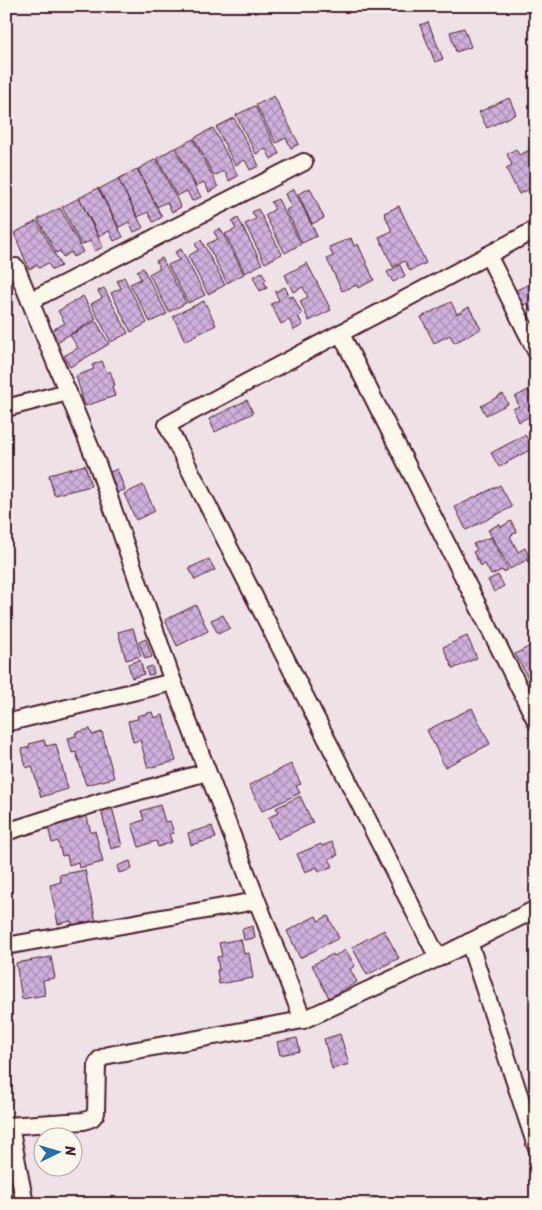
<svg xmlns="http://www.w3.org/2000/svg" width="542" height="1210" font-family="Sriracha,sans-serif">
<defs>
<pattern id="building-cross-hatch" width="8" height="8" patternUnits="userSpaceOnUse" patternTransform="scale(1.25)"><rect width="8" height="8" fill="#cfb0dc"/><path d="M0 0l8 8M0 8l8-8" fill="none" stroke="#aa8fb3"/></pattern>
</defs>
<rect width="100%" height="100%" fill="#eee2e7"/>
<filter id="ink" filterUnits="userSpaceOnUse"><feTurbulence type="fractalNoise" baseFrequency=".02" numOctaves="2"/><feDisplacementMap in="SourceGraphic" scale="10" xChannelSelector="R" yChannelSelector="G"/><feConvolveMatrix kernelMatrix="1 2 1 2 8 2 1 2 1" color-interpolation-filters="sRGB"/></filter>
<g filter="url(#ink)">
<g fill="url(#building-cross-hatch)" stroke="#4a1f2b">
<polygon points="410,6 425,6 412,11"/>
<polygon points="428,22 443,59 435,62 420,25"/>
<polygon points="464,28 471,47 456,52 450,32"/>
<polygon points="274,96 299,144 291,148 286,138 276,143 256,105"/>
<polygon points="509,98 516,114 487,128 479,112"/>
<polygon points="255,106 279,154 271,159 266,149 256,154 236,115"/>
<polygon points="234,118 259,166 250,170 245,160 235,165 216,127"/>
<polygon points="213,128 238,176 229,181 224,171 214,176 194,138"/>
<polygon points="193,139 218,187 209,192 204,182 196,186 176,148"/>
<polygon points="536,147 536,186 519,194 506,168 512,165 507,154 516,149 519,155"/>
<polygon points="174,148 201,197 192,201 187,191 177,196 157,158"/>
<polygon points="156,159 181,207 172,212 167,202 157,207 138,169"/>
<polygon points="137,169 162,217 153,222 148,212 138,217 118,179"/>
<polygon points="118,179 143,228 134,232 129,222 119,227 99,189"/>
<polygon points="98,188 123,237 114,241 109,231 99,236 79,198"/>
<polygon points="310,188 324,218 312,224 298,194"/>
<polygon points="294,189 317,236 302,243 286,210 291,207 285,194"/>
<polygon points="79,198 103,247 95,251 90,241 81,245 62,207"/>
<polygon points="278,199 301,244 285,253 265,215 275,209 271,202"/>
<polygon points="399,206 426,263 410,271 405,261 393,267 379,237 392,231 384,213"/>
<polygon points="60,208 83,252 73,257 71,252 63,257 60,251 56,253 38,219"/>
<polygon points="258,209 282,254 265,263 245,224 256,219 252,212"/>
<polygon points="238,218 262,264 245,273 225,234 236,229 232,222"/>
<polygon points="37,221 61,266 52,270 48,263 39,268 37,265 29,269 14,233"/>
<polygon points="220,228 244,274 227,283 207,244 218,239 214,232"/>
<polygon points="351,238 354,246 358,244 374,280 358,288 357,285 342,291 327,259 333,256 329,247"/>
<polygon points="201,240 225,285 208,294 188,256 198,250 195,243"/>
<polygon points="181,249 205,295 188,303 168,265 179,260 175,252"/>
<polygon points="162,258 186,303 169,312 149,274 160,268 156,261"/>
<polygon points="307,263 331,310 309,321 300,301 308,297 303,287 293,292 285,275"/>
<polygon points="400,265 405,276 393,282 387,272"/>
<polygon points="143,268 167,314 150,322 130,284 141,279 137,271"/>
<polygon points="262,272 266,280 264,281 267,288 260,291 253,277"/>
<polygon points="124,277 147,323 131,332 111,293 121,288 117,281"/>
<polygon points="536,281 536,308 531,311 528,303 519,307 512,292"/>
<polygon points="285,287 290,298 293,296 302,314 298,316 303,325 294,330 289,320 281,324 271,304 279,300 275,292"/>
<polygon points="104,288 128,333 111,342 91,304 102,298 98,291"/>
<polygon points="83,296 96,319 57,342 51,331 65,323 58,311"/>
<polygon points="204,301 216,325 185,341 173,316"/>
<polygon points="451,302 457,314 469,307 481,329 454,343 450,335 434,343 421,317"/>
<polygon points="96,321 109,344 70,367 64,356 78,348 70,335"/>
<polygon points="102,361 107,373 110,371 115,385 112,386 115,396 85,406 76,376 94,369 92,365"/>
<polygon points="528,390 536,405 536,413 519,422 513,409 519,406 515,397"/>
<polygon points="503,394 508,404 486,415 481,406"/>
<polygon points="247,400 253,413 215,432 209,419"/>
<polygon points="525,435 533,448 499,467 491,453"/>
<polygon points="6,464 11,482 6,483"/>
<polygon points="85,465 91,486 54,495 49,475"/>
<polygon points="117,469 125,490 116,493 108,473"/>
<polygon points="143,485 155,511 136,520 124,494"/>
<polygon points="500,485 512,507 466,530 455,507"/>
<polygon points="536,511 536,522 531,514"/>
<polygon points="511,521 517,532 510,536 518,552 525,548 530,558 510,569 488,530 499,524 501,527"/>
<polygon points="491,537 508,570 503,572 502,570 491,575 485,564 481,566 473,552 477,550 473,544"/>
<polygon points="209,559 215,570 195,580 189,568"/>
<polygon points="498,575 504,586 494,592 488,580"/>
<polygon points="196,605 208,631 177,646 165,620"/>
<polygon points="223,615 230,628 218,634 211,620"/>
<polygon points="133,628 141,656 126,660 118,632"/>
<polygon points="467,636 477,658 453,669 443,647"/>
<polygon points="146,639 152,657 145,659 139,642"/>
<polygon points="536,643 536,688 534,689 515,654"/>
<polygon points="140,660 144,674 132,678 128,664"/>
<polygon points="152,666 154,674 148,675 146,668"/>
<polygon points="472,708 490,744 445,767 427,730"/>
<polygon points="152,712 154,718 163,715 176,761 148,768 140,740 133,742 128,721 138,719 137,716"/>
<polygon points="90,729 92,735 102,732 114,778 86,785 76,752 72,753 68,738 76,736 75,733"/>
<polygon points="44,740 46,746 56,744 68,789 41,797 32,766 26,768 22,749 30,747 29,744"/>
<polygon points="291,764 301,784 296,786 300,793 262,811 249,785"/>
<polygon points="300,796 313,823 278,839 268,818 279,812 276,808"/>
<polygon points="160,805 165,822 170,821 174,833 169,834 172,842 158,847 156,841 139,847 132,824 144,820 141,811"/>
<polygon points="112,807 122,846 111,849 101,810"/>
<polygon points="86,813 91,833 95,831 103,862 79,868 78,862 69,865 67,855 62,856 58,841 52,843 47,823"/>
<polygon points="212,826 216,838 191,845 188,833"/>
<polygon points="332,842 338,855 329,859 333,866 319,872 317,867 305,872 297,854 321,844 322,846"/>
<polygon points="130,861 132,869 119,873 117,866"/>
<polygon points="85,870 96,922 73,927 71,921 58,924 50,885 61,882 59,875"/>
<polygon points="316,916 318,921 328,916 339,938 300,958 287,931"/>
<polygon points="253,926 255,938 244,940 242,929"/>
<polygon points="384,930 399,958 367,975 352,947"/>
<polygon points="241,939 244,954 249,953 253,978 219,984 217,970 219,970 217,957 222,956 219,943"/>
<polygon points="346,950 355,966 350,969 357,982 329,998 312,965 333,954 334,956"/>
<polygon points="51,957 55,978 43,980 45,995 22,999 16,963"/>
<polygon points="340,1034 349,1064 332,1069 324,1039"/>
<polygon points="297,1038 300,1051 280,1055 277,1042"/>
<polygon points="381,1197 382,1204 352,1204"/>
</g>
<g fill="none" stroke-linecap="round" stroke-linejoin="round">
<defs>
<g id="minor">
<polyline points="488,255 536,351"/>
<polyline points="6,270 16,267 98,466 173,682 303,1020 438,958 536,909"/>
<polyline points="30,301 304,162"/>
<polyline points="341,334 536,721"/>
<polyline points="6,408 68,392"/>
<polyline points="6,723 173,682"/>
<polyline points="6,832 100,802 207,772"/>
<polyline points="469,942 536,1146"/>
<polyline points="6,946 256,901"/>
<path d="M438,958L167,425C289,359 414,296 536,229"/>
<polyline points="6,1126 84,1121 92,1118 96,1113 97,1064 100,1059 109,1055 303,1020"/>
<polyline points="10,1126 25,1204"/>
</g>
</defs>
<use href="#minor" stroke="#4a1f2b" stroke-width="20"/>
<use href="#minor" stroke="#fbf7ec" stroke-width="16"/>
</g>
</g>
<rect width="542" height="1210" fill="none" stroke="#fbf7ec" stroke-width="25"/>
<rect x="12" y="12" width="517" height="1185" fill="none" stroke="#4a1f2b" stroke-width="2" filter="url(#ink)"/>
<g transform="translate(58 1152) rotate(85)"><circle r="24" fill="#fbf7ec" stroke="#b4a19f"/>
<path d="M0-4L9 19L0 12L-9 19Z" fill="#1f6fb2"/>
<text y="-8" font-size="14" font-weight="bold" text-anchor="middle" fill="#4a1f2b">N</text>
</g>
</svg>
